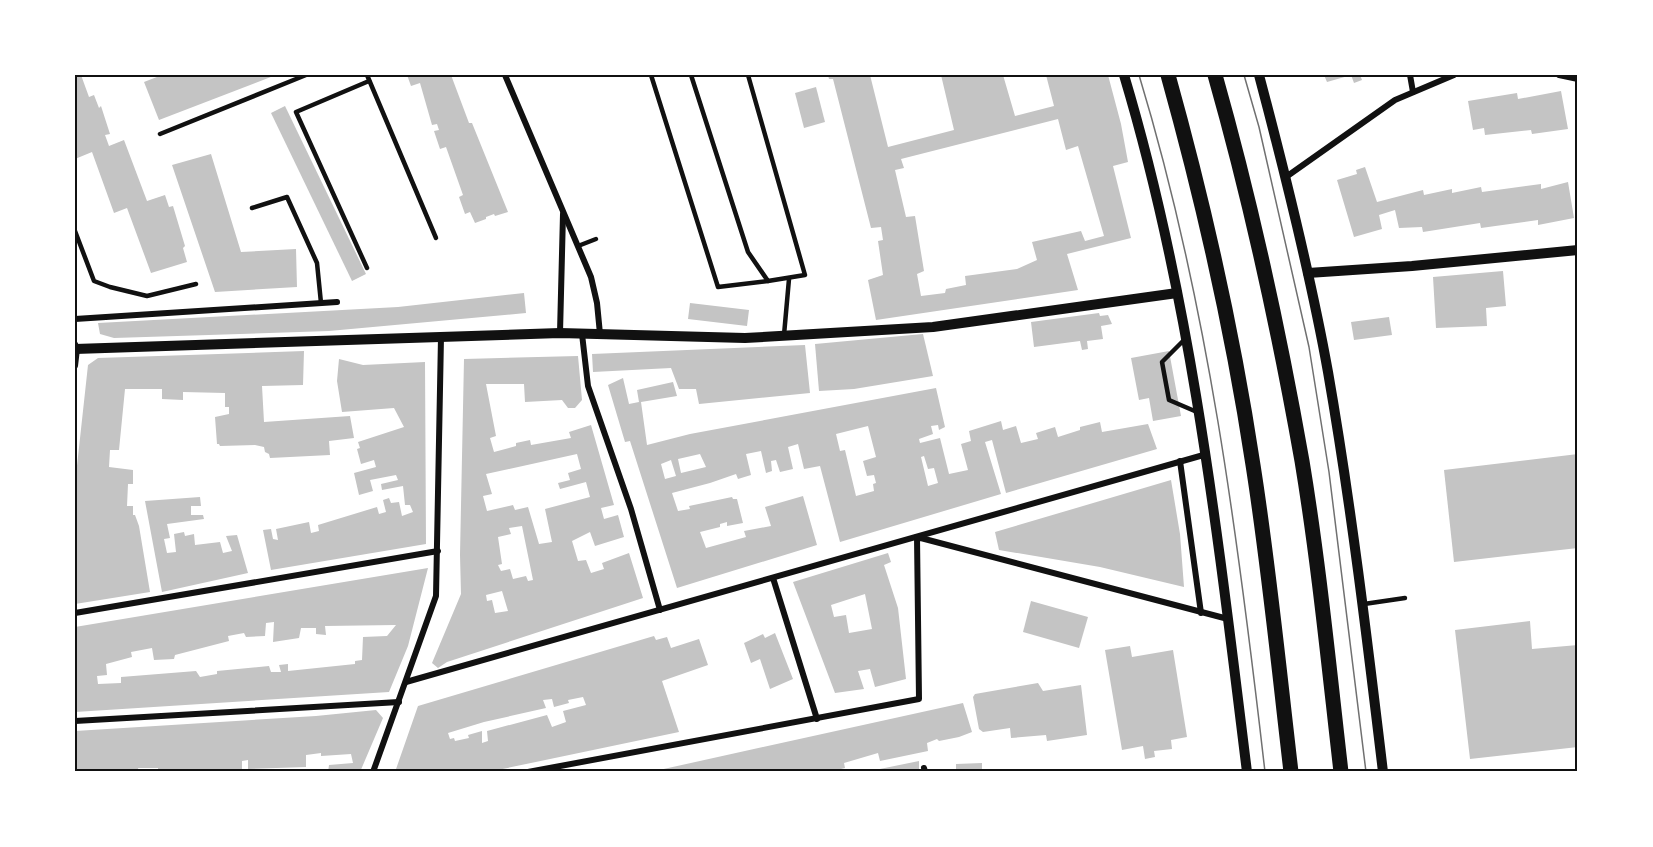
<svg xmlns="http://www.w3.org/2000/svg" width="1653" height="847" font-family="'DM Sans',sans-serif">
<rect width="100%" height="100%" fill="#fff"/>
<g fill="#c4c4c4" fill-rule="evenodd">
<polygon points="75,75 81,75 89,97 94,95 99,108 101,106 110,134 105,135 109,146 124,140 147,201 165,195 169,207 173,206 185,246 183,248 187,262 151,273 127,208 114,213 92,152 75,159"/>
<polygon points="162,75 276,75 159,120 144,82"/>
<polygon points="407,75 451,75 469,123 472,123 508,212 495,216 494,214 486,217 486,219 475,223 470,212 465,214 459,197 463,195 446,147 440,149 434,131 439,130 437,124 432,125 420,83 411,86"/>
<path d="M828,75H870L888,147L954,130L941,75H1003L1015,116L1054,106L1046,75H1108L1121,124L1128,162L1113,166L1131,238L1067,254L1078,290L876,320L868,280L883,275L878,241L883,240L881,227L871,228L833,79H829ZM1058,119L1066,150L1078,146L1104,236L1085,241L1081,231L1032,242L1037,260L1017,269L965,276L966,285L946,289L945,293L921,296L917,274L924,271L915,216L906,217L895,170L904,168L901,159Z"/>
<polygon points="1324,75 1347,75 1348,76 1327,82"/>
<polygon points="1351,75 1360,75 1362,80 1354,83"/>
<polygon points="816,87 825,122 804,128 795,93"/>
<polygon points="1561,91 1568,129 1532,134 1531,130 1485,135 1484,128 1473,130 1468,101 1517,93 1518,99"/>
<polygon points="285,106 366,274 352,281 271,113"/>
<polygon points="211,154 241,252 296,249 297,287 215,292 172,165"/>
<polygon points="1365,167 1377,202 1423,190 1424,195 1452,189 1452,193 1481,187 1482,192 1541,184 1541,189 1568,182 1574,218 1538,225 1538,220 1481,228 1480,223 1423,232 1422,227 1399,228 1395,210 1379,215 1382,229 1354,237 1337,180 1357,174 1356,170"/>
<polygon points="1503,271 1506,306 1486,308 1487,326 1436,328 1433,277"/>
<polygon points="524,293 526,313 329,331 114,338 100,334 98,323 398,307"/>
<polygon points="690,303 749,310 747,326 688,319"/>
<polygon points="1099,313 1100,316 1108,315 1112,324 1101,326 1103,339 1087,341 1088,349 1082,350 1080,341 1034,347 1031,322"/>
<polygon points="1389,317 1392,335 1354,340 1351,322"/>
<polygon points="923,334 933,376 854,389 819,391 815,344"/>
<polygon points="805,345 810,393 699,404 696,389 679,389 671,368 593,372 592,354"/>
<polygon points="304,351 303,385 262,386 264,422 350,416 354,438 329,441 330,455 270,458 269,454 265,452 264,447 255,445 220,446 219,444 217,444 215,417 229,414 229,407 225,407 225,393 183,392 183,400 162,399 162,389 125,389 119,450 110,450 109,467 133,470 133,484 128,484 127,506 133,506 133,515 135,515 139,526 150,592 75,604 75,484 88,365 98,358"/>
<polygon points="1169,351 1181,416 1153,421 1149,398 1139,400 1131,358"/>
<path d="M578,356L582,400L575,408H568L562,400L525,402L524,384H486L496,436L490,438L494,452L516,446V443L530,440L531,445L571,438L569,432L591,425L614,505L601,508L604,519L618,515L624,537L595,546L590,532L572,541L578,561L586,560L591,573L604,569L602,563L629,553L643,598L447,662L438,668L432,663L461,594L460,555L464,359ZM577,454L581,469L568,473L570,480L558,483L560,489L586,482L590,497L545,509L552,542L539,544L528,507L515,510L513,505L487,511L483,496L492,494L486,474ZM522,526L533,580L528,581L526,576L513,579L510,569L501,571L498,565L502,564L498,537L511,534L509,528ZM502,591L508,611L495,613L492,600L487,601L486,595Z"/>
<polygon points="339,359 363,365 425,362 426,544 271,570 263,530 271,529 273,539 278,540 276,529 309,522 311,533 319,531 318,525 377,507 379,514 386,512 383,500 389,498 391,503 399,502 402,516 413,512 410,505 405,505 403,486 382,490 381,484 398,480 396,475 370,480 373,491 359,495 354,473 376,467 374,460 361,464 357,449 360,448 358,442 404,427 394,408 342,412 337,381"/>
<path d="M623,378L629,404L639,402L637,390L673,382L677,396L641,402L647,445L690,434L936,388L945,427L939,430L938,425L931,426L933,434L919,439L920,443L940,438L949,474L968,470L961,444L971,441L969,431L1001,421L1003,430L1016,426L1021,443L1038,439L1036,433L1055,427L1058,437L1080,430V427L1100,422L1102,432L1148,424L1157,449L1006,493L992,440L985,442L1001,494L840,542L820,466L804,469L798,444L788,447L793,469L780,472L776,460L771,461L772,471L766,473L761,451L746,454L751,475L738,479L736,474L710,483L672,493L678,511L690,509L689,506L732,497L733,499H737L743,523L727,526V522L720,524V527L700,532L706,548L746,537L744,531L771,526L765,507L803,496L817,545L677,588L630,441L625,442L608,385ZM868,426L876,457L863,461L867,476L874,475L876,483L873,484L874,491L856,496L845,450L840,451L836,434ZM700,454L706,467L681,473L678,459ZM924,456L928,469L934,468L938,483L928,486L921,457ZM671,460L676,476L665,479L661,464Z"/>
<polygon points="1578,454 1578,548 1454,562 1444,470"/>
<polygon points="1171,480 1180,534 1184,587 1100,567 999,550 995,532"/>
<polygon points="200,497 201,506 191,506 191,515 203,515 204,519 167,524 170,538 164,539 167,553 176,552 174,534 184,532 185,536 194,534 195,545 220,542 223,553 232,551 226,536 237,535 248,573 162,592 145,501"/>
<path d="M888,553L891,562L884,565L898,608L906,679L875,687L870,669L858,671L864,689L835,693L793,582ZM865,594L872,629L849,633L846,615L834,617L831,605Z"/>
<path d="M428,568L408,646L389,692L75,712V627ZM274,622L273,642L299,638L301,628H316V634L326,635L325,626L396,625L387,636L363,637L362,660L355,661V664L288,671V664L279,665L281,672H271L269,666L217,671V674L200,677L196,671L121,677V683L98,684L97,676L107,675L106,664L132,657L131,652L152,648L154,660L174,659L175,655L229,641L228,636L244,633L246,637L265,636L266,623Z"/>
<polygon points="1031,601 1088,617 1079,648 1023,632"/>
<polygon points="1530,621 1532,649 1578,645 1578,747 1470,759 1455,630"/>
<polygon points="775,633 793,679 770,689 760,659 751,663 744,643 763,634 765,638"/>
<path d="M654,636L656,640L667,637L671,648L699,639L708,665L662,681L679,732L488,772H395L418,706ZM583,697L586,705L563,711L566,722L552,727L547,715L487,731L488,741L482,743V731L468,735L469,738L455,741L454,738L450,739L448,733L484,722L546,708L543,700L552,699L554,707L569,703L568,700Z"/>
<polygon points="1130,646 1132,657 1173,650 1187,737 1171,740 1172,749 1154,751 1155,757 1145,759 1143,746 1122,750 1105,650"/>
<polygon points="1038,683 1043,691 1081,685 1087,735 1047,741 1046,735 1011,738 1010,728 983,732 979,729 973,697 975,694"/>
<polygon points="963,703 972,732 959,737 939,741 937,739 927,743 928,751 880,761 878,753 844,763 845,768 841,769 841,772 650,772"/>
<polygon points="376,710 383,718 360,772 328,772 329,765 353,763 351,754 321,756 321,753 306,755 306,767 248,769 248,760 242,761 242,769 158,771 158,768 138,768 139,772 122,772 122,770 75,772 75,731 316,716"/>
<polygon points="919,761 919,772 870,772 870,771"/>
<polygon points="982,763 982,772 956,772 956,764"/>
</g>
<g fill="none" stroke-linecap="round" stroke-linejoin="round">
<g stroke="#111" stroke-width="4.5">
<polyline points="367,75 436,238"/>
<polyline points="651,75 718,287 768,281"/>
<polyline points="691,75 748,252 768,281 805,275 748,75"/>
<polyline points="160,134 306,75"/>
<polyline points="252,208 287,197 317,263 321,303"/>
<polyline points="75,231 94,281 110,287 147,296 196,284"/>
<polyline points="578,246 596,239"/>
<polyline points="367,268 296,112 369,81"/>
<polyline points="784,335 789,279"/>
<polyline points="1184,340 1162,362 1169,400 1197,412"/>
<polyline points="1364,604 1405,598"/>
</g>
<g stroke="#111" stroke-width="6">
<polyline points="505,75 591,277 597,303 600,334"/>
<polyline points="1410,75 1413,92"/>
<polyline points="1559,75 1578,79"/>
<polyline points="1286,177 1395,100 1454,75"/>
<polyline points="75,319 337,302"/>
<polyline points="560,333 563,214"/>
<polyline points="582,334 588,386 631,509 660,610"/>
<polyline points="75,344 77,349 75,366"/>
<polyline points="1180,461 1201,613"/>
<polyline points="773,578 817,719"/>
<polyline points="75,613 438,551"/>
<polyline points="406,682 1207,454"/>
<polyline points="75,721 399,702"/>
<polyline points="924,768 925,772"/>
<polyline points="373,772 436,596 441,337"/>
<polyline points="528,772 919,699 917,537 1228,619"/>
</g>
<g stroke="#111" stroke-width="10">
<path d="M1124,75C1192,302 1218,538 1247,772"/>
<path d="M1259,75C1285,173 1310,272 1328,372C1351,504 1367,638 1383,772"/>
<polyline points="1308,273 1412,266 1578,250"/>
<polyline points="75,349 560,333 745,338 933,327 1177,293"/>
</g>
<g stroke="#111" stroke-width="15">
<path d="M1168,75C1204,204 1233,333 1253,465C1269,567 1279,670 1291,772"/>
<path d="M1215,75C1251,202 1279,331 1302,461C1319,564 1329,668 1341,772"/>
</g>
<g stroke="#707070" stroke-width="1.5">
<path d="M1139,75C1208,302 1238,537 1265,772"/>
<polyline points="1244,75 1259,127 1309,347 1329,472 1366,772"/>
</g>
</g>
<rect width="1653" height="847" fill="none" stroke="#ffffff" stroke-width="153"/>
<rect x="76" y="76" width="1500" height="694" fill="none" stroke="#111" stroke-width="2"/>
</svg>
